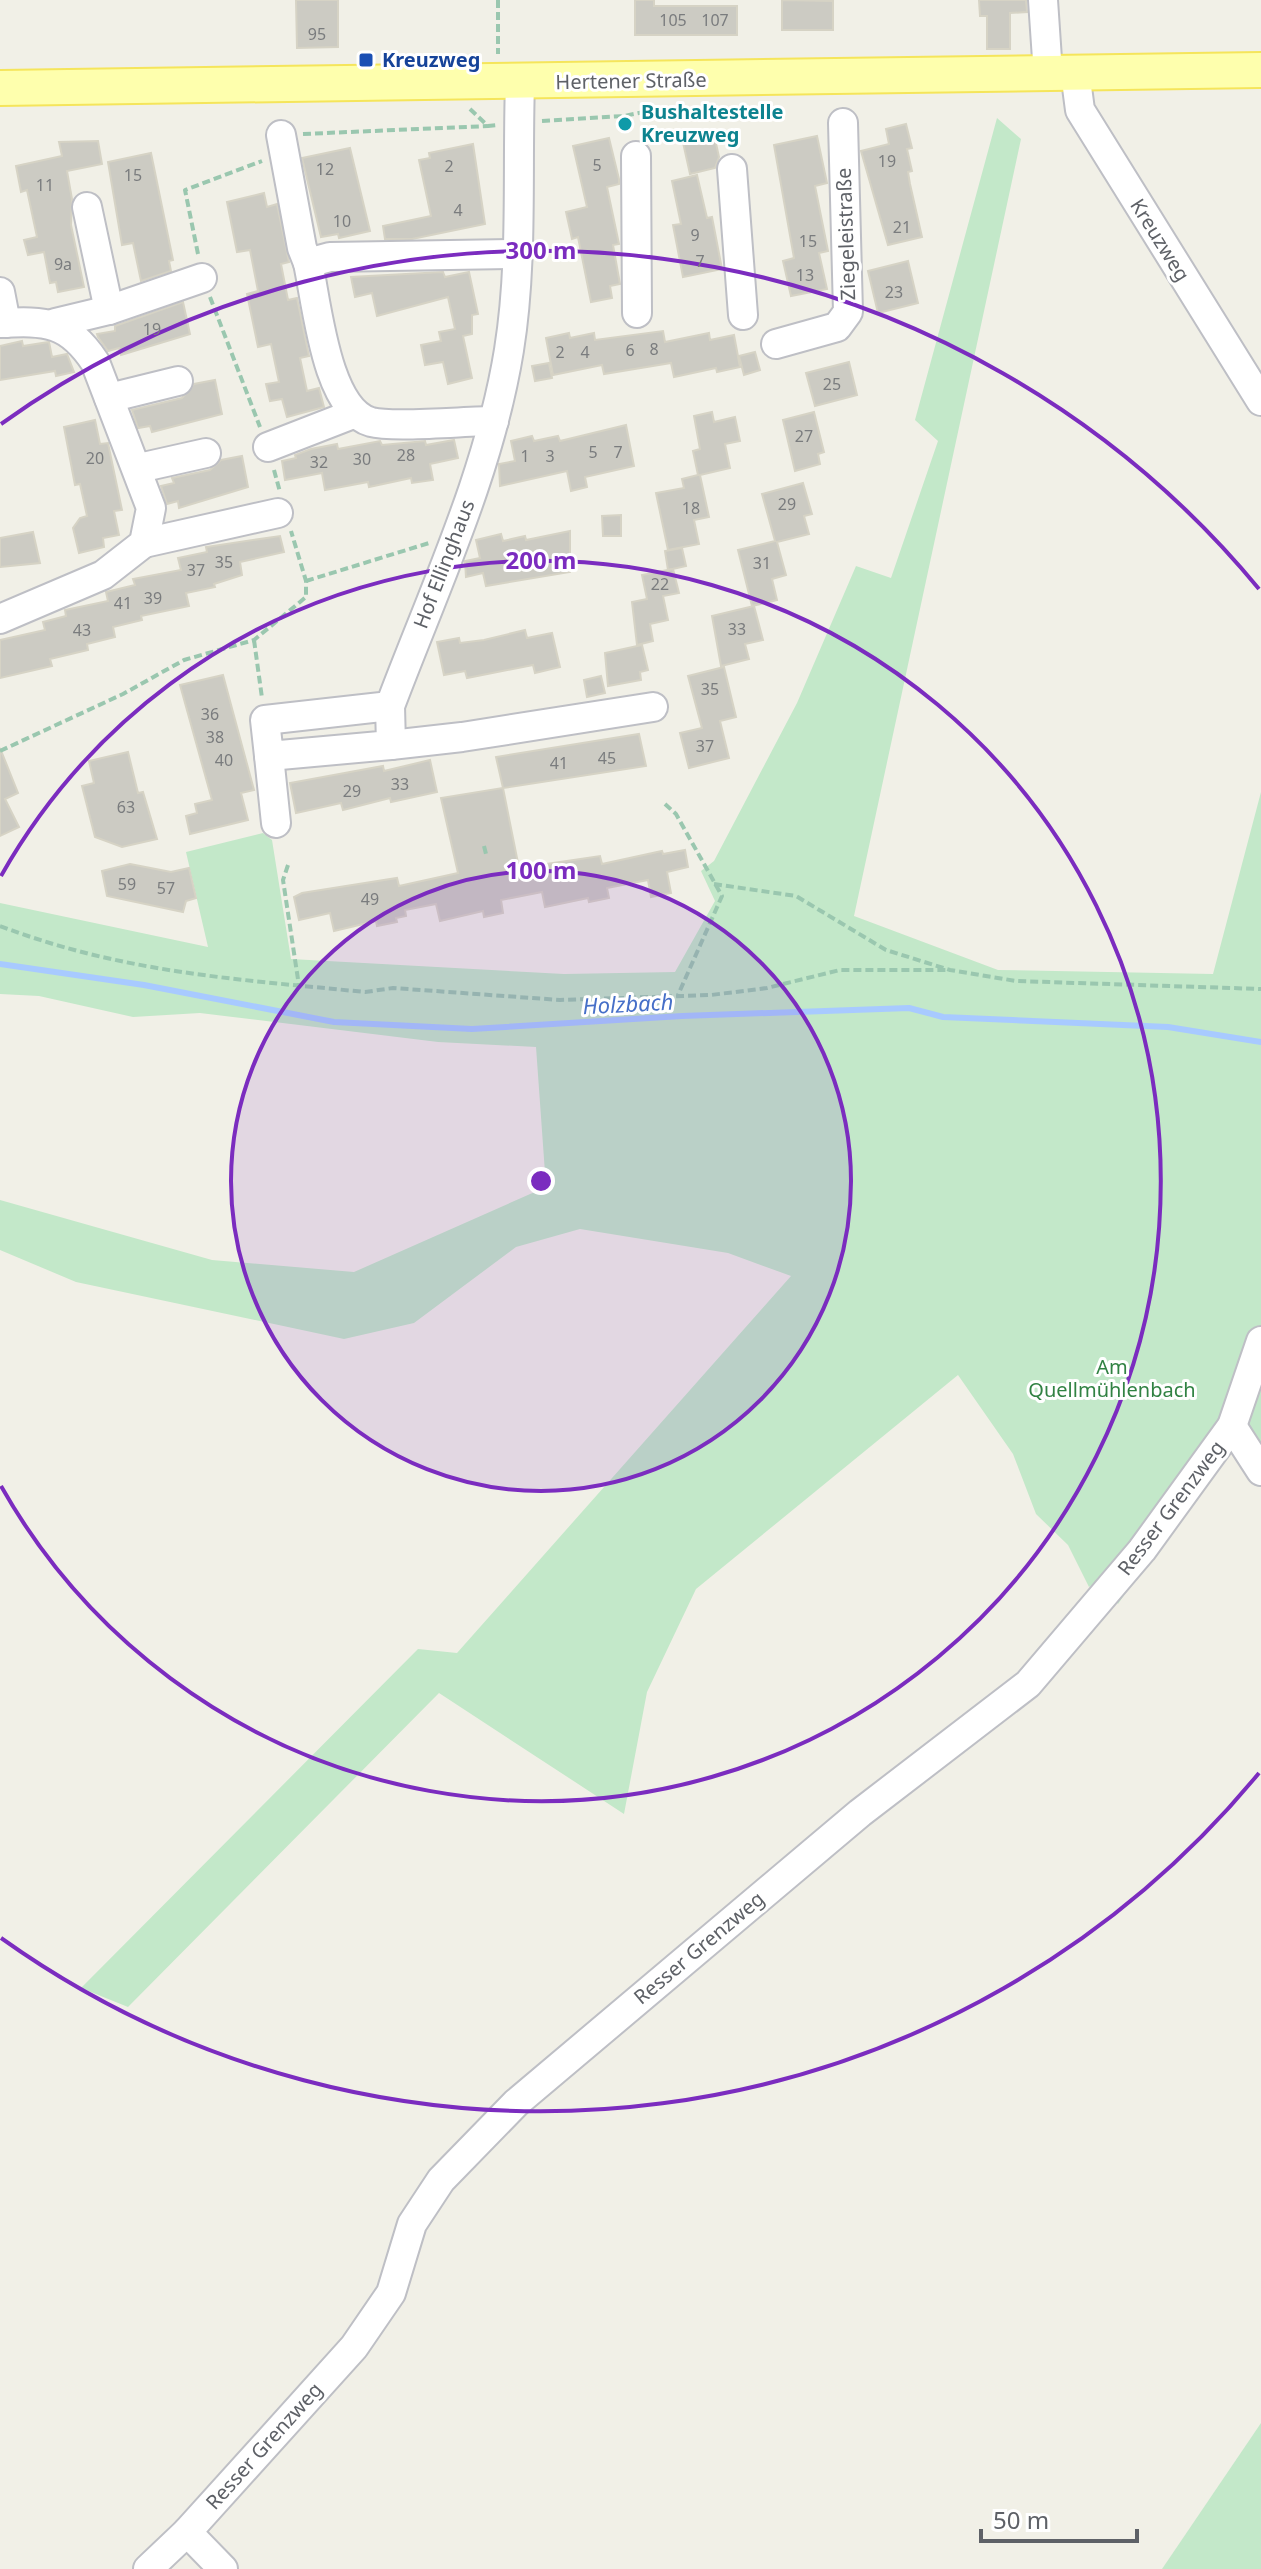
<svg xmlns="http://www.w3.org/2000/svg" width="1261" height="2569" font-family="'Noto Sans',sans-serif">
<rect width="100%" height="100%" fill="#f1f0e7"/>
<g fill="#c3e8c9">
<polygon points="997,118 1021,139 854,916 998,970 1213,974 1261,792 1261,1457 1239,1428 1118,1604 1100,1579 1089,1587 1068,1545 1036,1514 1013,1454 958,1375 696,1589 647,1692 624,1814 439,1693 128,2007 81,1988 418,1649 457,1653 791,1276 728,1253 580,1229 516,1247 414,1323 344,1339 76,1282 0,1250 0,1200 212,1260 354,1272 546,1187 536,1047 438,1042 200,1013 133,1017 39,996 0,994 0,903 208,947 186,852 263,833 272,840 291,959 564,974 675,972 715,901 701,871 714,861 797,703 856,566 891,578 938,441 915,420"/>
<polygon points="1261,2423 1261,2569 1162,2569"/>
</g>
<g fill="none" stroke-linecap="round" stroke-linejoin="round">
<polyline stroke="#a8caff" stroke-width="6" points="0,964 144,985 334,1022 472,1029 682,1016 909,1008 943,1017 1168,1027 1261,1042"/>
</g>
<g fill="#cccbc3" stroke="#d6d3c5" stroke-width="2">
<polygon points="296,0 338,0 338,47 297,48"/>
<polygon points="635,0 654,0 654,6 737,6 737,35 635,35"/>
<polygon points="782,0 833,1 833,30 782,30"/>
<polygon points="979,0 1026,0 1027,12 1010,13 1010,49 987,49 987,16 980,16"/>
<polygon points="906,124 912,148 907,149 912,171 908,172 910,184 922,237 888,245 861,151 889,144 886,129"/>
<polygon points="713,130 719,157 715,168 690,174 682,138"/>
<polygon points="817,136 827,183 815,186 828,251 819,253 827,289 791,296 783,261 794,258 774,145"/>
<polygon points="609,138 619,179 619,184 607,187 619,244 613,245 620,284 610,286 612,298 591,302 578,237 572,239 566,212 587,207 573,146"/>
<polygon points="98,141 102,164 67,171 72,199 71,225 84,287 58,292 56,282 50,283 44,252 28,255 24,240 37,237 27,190 21,192 16,166 62,156 59,142"/>
<polygon points="473,144 485,224 412,239 385,239 383,226 431,216 419,160 430,158 429,153"/>
<polygon points="350,148 370,231 339,238 338,234 321,237 302,158"/>
<polygon points="151,153 173,260 169,261 171,271 141,281 133,243 122,245 108,162"/>
<polygon points="697,175 707,218 712,217 722,269 683,277 673,225 681,224 672,181"/>
<polygon points="264,193 267,207 277,204 289,262 281,264 288,300 297,298 309,356 300,358 307,391 319,388 324,407 287,417 282,399 270,401 266,384 279,382 271,344 258,347 247,294 258,291 250,250 237,252 227,202"/>
<polygon points="908,261 918,303 878,313 868,271"/>
<polygon points="443,272 445,277 469,272 478,314 472,315 472,334 463,336 472,378 448,384 443,362 425,365 421,345 441,341 439,332 455,329 448,297 377,316 372,293 355,297 351,277"/>
<polygon points="183,302 190,334 121,355 119,348 108,351 98,337 97,334 115,331 115,326"/>
<polygon points="663,331 665,342 709,333 710,340 734,335 740,367 717,372 716,368 674,377 671,363 604,374 602,365 553,375 546,338 569,333 570,338 594,333 595,340"/>
<polygon points="22,341 23,346 49,342 52,357 67,354 74,372 56,376 55,371 0,380 0,346"/>
<polygon points="755,352 760,370 744,375 739,356"/>
<polygon points="849,362 857,395 815,406 806,373"/>
<polygon points="549,363 552,378 535,381 532,366"/>
<polygon points="215,380 222,414 152,432 150,426 138,428 132,410 182,398 194,384"/>
<polygon points="712,412 714,422 735,417 740,441 725,444 730,468 700,475 709,517 694,520 699,544 668,550 656,493 684,488 682,479 698,475 693,451 700,449 694,416"/>
<polygon points="814,412 824,452 818,454 820,464 795,471 783,420"/>
<polygon points="95,420 100,444 108,443 122,510 114,511 119,535 103,538 104,547 79,553 73,528 80,518 87,516 80,484 75,485 64,427"/>
<polygon points="626,425 634,466 585,477 587,487 571,491 567,471 500,486 499,464 515,461 511,441 532,436 534,441 558,436 560,441"/>
<polygon points="454,440 458,458 430,464 433,480 412,483 411,478 369,487 368,482 325,490 322,473 285,480 282,461 296,458 295,455 311,449 337,444 338,449 380,441 382,445 425,441 426,445"/>
<polygon points="242,456 248,487 179,508 178,501 167,504 161,486 174,483 172,478 210,470 221,460"/>
<polygon points="803,483 812,514 804,516 809,534 777,542 786,575 772,579 777,600 752,606 738,550 775,541 762,494"/>
<polygon points="621,515 621,536 603,536 602,516"/>
<polygon points="570,531 570,572 486,586 483,573 466,577 465,561 480,558 476,540 501,534 503,541 525,536 526,540"/>
<polygon points="33,532 40,563 0,567 0,538"/>
<polygon points="280,536 284,552 240,562 242,575 214,584 215,587 186,593 189,606 141,616 142,620 113,627 115,637 87,644 88,650 50,659 52,666 0,678 0,640 45,630 43,622 66,616 65,610 108,601 106,592 135,585 133,579 181,570 178,558 207,552 206,547"/>
<polygon points="682,548 686,566 668,570 665,551"/>
<polygon points="673,569 679,593 663,596 668,620 650,624 653,641 637,645 632,602 647,599 642,575"/>
<polygon points="754,606 763,640 745,644 749,659 721,666 712,616"/>
<polygon points="525,630 527,638 552,633 560,667 535,673 533,665 467,678 465,671 444,675 437,642 459,638 460,643 484,640"/>
<polygon points="642,645 648,670 640,672 641,680 608,686 605,653"/>
<polygon points="724,667 736,717 720,721 729,758 689,768 680,733 702,728 688,676"/>
<polygon points="223,675 254,790 241,793 248,820 190,834 186,816 197,813 195,804 212,800 180,685"/>
<polygon points="601,676 605,693 587,697 584,680"/>
<polygon points="639,734 646,766 503,788 519,868 600,856 602,864 662,851 663,854 685,850 688,867 667,872 671,893 651,897 648,880 607,888 609,898 589,902 588,898 545,907 542,892 501,900 503,913 484,917 483,911 440,921 436,904 405,910 406,916 396,918 397,922 377,926 376,921 334,931 330,913 299,920 294,897 302,893 397,878 399,886 458,873 441,798 503,788 496,757"/>
<polygon points="0,748 18,793 5,799 19,827 0,836"/>
<polygon points="128,752 138,793 143,792 157,839 122,847 95,837 82,786 94,783 89,761"/>
<polygon points="430,760 437,792 391,802 390,798 343,810 341,803 296,813 290,783 383,766 384,771"/>
<polygon points="130,864 171,872 189,868 196,898 186,901 183,912 107,896 102,871"/>
</g>
<g fill="none" stroke-linecap="round" stroke-linejoin="round">
<defs>
<g id="minor">
<polyline points="1043,0 1048,74"/>
<polyline points="1075,72 1080,110 1261,401"/>
<polyline points="281,135 302,248 308,263"/>
<polyline points="636,156 637,313"/>
<polyline points="732,169 743,315"/>
<polyline points="87,207 109,310"/>
<polyline points="0,292 6,323"/>
<path d="M0,323C46,321 68,321 95,362L151,508L144,543L103,575L0,619"/>
<polyline points="55,323 109,310 202,278"/>
<polyline points="776,344 837,327 848,312 843,123"/>
<polyline points="109,398 178,381"/>
<path d="M494,421C466,421 394,428 371,422C326,409 317,304 308,263L330,257L515,254"/>
<polyline points="268,447 353,414"/>
<polyline points="139,468 206,453"/>
<polyline points="144,543 278,513"/>
<path d="M390,706L391,745L269,756L265,720L390,706C434,589 489,474 509,350C523,263 517,171 520,83"/>
<polyline points="391,745 462,737 653,707"/>
<polyline points="269,756 276,823"/>
<polyline points="1232,1426 1261,1471"/>
<polyline points="187,2532 223,2569"/>
<polyline points="148,2569 187,2532 354,2347 391,2293 412,2224 441,2180 516,2103 860,1813 1028,1684 1142,1550 1232,1426 1261,1341"/>
</g>
<polyline id="major" points="0,88 1261,70"/>
</defs>
<use href="#minor" stroke="#bebfc5" stroke-width="32"/>
<use href="#major" stroke="#f5e55b" stroke-width="38"/>
<g stroke="#9ac7af" stroke-width="4" stroke-dasharray="8 4" stroke-linecap="butt">
<polyline points="498,0 498,54"/>
<polyline points="470,109 488,126 498,125"/>
<polyline points="542,121 624,116 664,108"/>
<polyline points="303,134 488,126"/>
<polyline points="198,254 185,190 262,161"/>
<polyline points="210,297 260,427"/>
<polyline points="274,470 280,492"/>
<polyline points="306,581 429,543"/>
<polyline points="254,640 262,698"/>
<polyline points="0,751 123,694 184,660 254,640 306,597 306,581 291,531"/>
<polyline points="665,804 676,814 722,896 678,995"/>
<polyline points="484,846 486,854"/>
<polyline points="288,865 283,880 299,986"/>
<polyline points="714,884 796,896 886,950 950,970 1016,981 1261,989"/>
<path d="M0,926C124,973 235,979 365,992L393,988L560,1000L711,995L767,988L840,970H950"/>
</g>
<use href="#minor" stroke="#fff" stroke-width="28"/>
<use href="#major" stroke="#feffad" stroke-width="34"/>
</g>
<circle cx="541" cy="1181" r="310" fill="#7b2cbf" fill-opacity=".12"/>
<g fill="none" stroke="#7b2cbf" stroke-width="4">
<circle cx="541" cy="1181" r="310"/>
<path d="M1 876A620 620 0 1 1 1 1486"/>
<path d="M1259 1773A930 930 0 0 1 1 1938M1 424A930 930 0 0 1 1259 589"/>
</g>
<rect fill="#1a4fb4" stroke="#fff" stroke-width="3" x="358" y="52" width="16" height="16" rx="4"/>
<circle fill="#0f9aa8" stroke="#fff" stroke-width="3" cx="625" cy="124" r="8"/>
<g text-anchor="middle" stroke-width="6" stroke-linejoin="round" paint-order="stroke">
<g font-size="16" fill="#7a7c7e">
<text x="673" y="26">105</text>
<text x="715" y="26">107</text>
<text x="317" y="40">95</text>
<text x="887" y="167">19</text>
<text x="597" y="171">5</text>
<text x="449" y="172">2</text>
<text x="325" y="175">12</text>
<text x="133" y="181">15</text>
<text x="45" y="191">11</text>
<text x="458" y="216">4</text>
<text x="342" y="227">10</text>
<text x="902" y="233">21</text>
<text x="695" y="241">9</text>
<text x="808" y="247">15</text>
<text x="700" y="267">7</text>
<text x="63" y="270">9a</text>
<text x="805" y="281">13</text>
<text x="894" y="298">23</text>
<text x="152" y="335">19</text>
<text x="654" y="355">8</text>
<text x="630" y="356">6</text>
<text x="560" y="358">2</text>
<text x="585" y="358">4</text>
<text x="832" y="390">25</text>
<text x="804" y="442">27</text>
<text x="593" y="458">5</text>
<text x="618" y="458">7</text>
<text x="406" y="461">28</text>
<text x="525" y="462">1</text>
<text x="550" y="462">3</text>
<text x="95" y="464">20</text>
<text x="362" y="465">30</text>
<text x="319" y="468">32</text>
<text x="787" y="510">29</text>
<text x="691" y="514">18</text>
<text x="224" y="568">35</text>
<text x="762" y="569">31</text>
<text x="196" y="576">37</text>
<text x="660" y="590">22</text>
<text x="153" y="604">39</text>
<text x="123" y="609">41</text>
<text x="737" y="635">33</text>
<text x="82" y="636">43</text>
<text x="710" y="695">35</text>
<text x="210" y="720">36</text>
<text x="215" y="743">38</text>
<text x="705" y="752">37</text>
<text x="607" y="764">45</text>
<text x="224" y="766">40</text>
<text x="559" y="769">41</text>
<text x="400" y="790">33</text>
<text x="352" y="797">29</text>
<text x="126" y="813">63</text>
<text x="127" y="890">59</text>
<text x="166" y="894">57</text>
<text x="370" y="905">49</text>
</g>
<g font-size="20" font-weight="bold" fill="#164399" stroke="#fff" text-anchor="start">
<text x="382" y="67">Kreuzweg</text>
</g>
<g font-size="20" fill="#5e6167" stroke="#fff">
<text transform="translate(631 81) rotate(-1)" y="7">Hertener Straße</text>
<text transform="translate(846 234) rotate(-92)" y="7">Ziegeleistraße</text>
<text transform="translate(1160 240) rotate(58)" y="7">Kreuzweg</text>
<text transform="translate(444 564) rotate(-69)" y="7">Hof Ellinghaus</text>
<text transform="translate(1171 1508) rotate(-53)" y="7">Resser Grenzweg</text>
<text transform="translate(699 1948) rotate(-40)" y="7">Resser Grenzweg</text>
<text transform="translate(264 2446) rotate(-48)" y="7">Resser Grenzweg</text>
</g>
<g font-size="20" font-weight="bold" fill="#0d838f" stroke="#fff" text-anchor="start">
<text x="641" y="119">Bushaltestelle<tspan x="641" dy="23">Kreuzweg</tspan></text>
</g>
<g font-size="20" fill="#318243" stroke="#fff">
<text x="1112" y="1374">Am<tspan x="1112" dy="23">Quellmühlenbach</tspan></text>
</g>
<g font-size="22" font-style="italic" fill="#466fc8" stroke="#fff">
<text transform="translate(628 1004) rotate(-3)" y="8">Holzbach</text>
</g>
</g>
<circle cx="541" cy="1181" r="12" fill="#7b2cbf" stroke="#fff" stroke-width="4"/>
<g font-size="24" text-anchor="middle" font-weight="bold" fill="#7b2cbf" stroke="#fff" stroke-width="6" stroke-linejoin="round" paint-order="stroke">
<text x="541" y="259">300 m</text>
<text x="541" y="569">200 m</text>
<text x="541" y="879">100 m</text>
</g>
<path d="M981 2529v12h156v-12" fill="none" stroke="#5e6167" stroke-width="4"/>
<text x="993" y="2529" font-size="24" fill="#5e6167" stroke="#ffffff" stroke-width="6" paint-order="stroke">50 m</text>
</svg>
